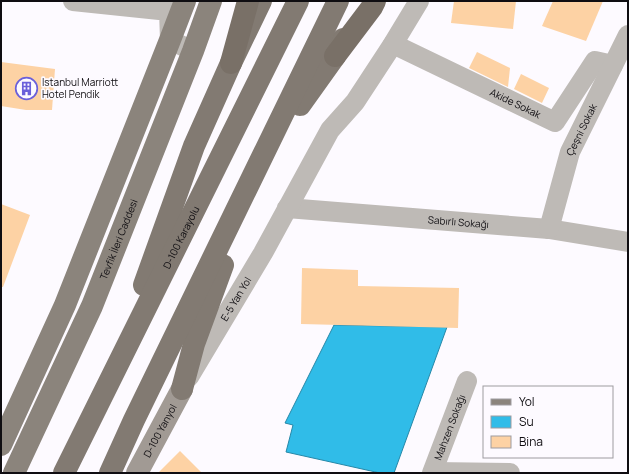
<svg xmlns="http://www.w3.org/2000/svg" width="629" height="474" font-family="Manrope,sans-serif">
<rect width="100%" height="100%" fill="#fdfaff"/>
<polygon fill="#30bce8" stroke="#2688a8" points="334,325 447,327 394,473 380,473 286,452 293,425 285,423"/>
<g fill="#fdd2a4">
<polygon points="454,1 516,1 513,29 451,23"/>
<polygon points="553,1 603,1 586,41 542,26"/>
<polygon points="477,52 510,68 508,87 469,68"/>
<polygon points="1,62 55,69 52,110 26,110 1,106"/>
<polygon points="521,74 549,88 542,103 514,89"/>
<polygon points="1,204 30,215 3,287 1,287"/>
<polygon points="302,268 358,270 358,286 459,288 458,328 301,324"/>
<polygon points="180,451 202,473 158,473"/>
</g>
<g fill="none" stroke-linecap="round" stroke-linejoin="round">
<g stroke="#bebab6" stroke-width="20">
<polyline points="73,1 169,11 170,40 193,51"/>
<path id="s1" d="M393,44L555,122L595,61L613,65"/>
<path id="s2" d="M287,208L549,229L628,242"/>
<path id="s3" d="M549,229L570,152L628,35"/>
<path id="s4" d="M189,377L263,253L330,130L355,102L393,44L419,1"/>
<polyline points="433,472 510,473"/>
<path id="s5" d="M432,473L467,381"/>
</g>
<path stroke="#a19a94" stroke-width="22" id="s6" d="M137,473L182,389"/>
<g stroke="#8b847c" stroke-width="22">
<polyline points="1,445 65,305 170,40 185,1"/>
<path id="s7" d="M14,473L92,306L193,51L211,1"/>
</g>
<g stroke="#827a72" stroke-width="22">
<polyline points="300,105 335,56 343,39"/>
<polyline points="144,285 194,146 231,63 261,1"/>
<polyline points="182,389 194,344 223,265"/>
<path id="s8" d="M64,473L298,1"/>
<polyline points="110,473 134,420 338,1"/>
</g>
<g stroke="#797067" stroke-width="22">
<polyline points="335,56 372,7 375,1"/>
<polyline points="231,63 248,1"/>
</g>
</g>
<defs>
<symbol id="building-ring" viewBox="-11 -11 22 22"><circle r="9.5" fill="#fdfaff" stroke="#6b60da" stroke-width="1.5"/><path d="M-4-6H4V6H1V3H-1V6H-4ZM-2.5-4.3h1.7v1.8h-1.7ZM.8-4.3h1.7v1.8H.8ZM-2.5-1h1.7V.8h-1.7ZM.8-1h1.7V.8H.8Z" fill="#6b60da"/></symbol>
</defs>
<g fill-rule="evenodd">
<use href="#building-ring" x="14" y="76" width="25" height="25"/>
</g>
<g text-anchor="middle" stroke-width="3.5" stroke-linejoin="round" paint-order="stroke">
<g font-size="10" fill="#0f0d11" stroke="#fdfaff" text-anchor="start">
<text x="42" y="86">Istanbul Marriott<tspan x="42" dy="12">Hotel Pendik</tspan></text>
</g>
<g font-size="10" fill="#0f0d11" stroke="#fdfaff">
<text dy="4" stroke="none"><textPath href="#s1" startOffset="136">Akide Sokak</textPath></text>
<text dy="4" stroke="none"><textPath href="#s3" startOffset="105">Çeşni Sokak</textPath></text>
<text dy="4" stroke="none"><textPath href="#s2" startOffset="172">Sabırlı Sokağı</textPath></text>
<text dy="4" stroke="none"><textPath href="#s8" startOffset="263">D-100 Karayolu</textPath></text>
<text dy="4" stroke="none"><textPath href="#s7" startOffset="256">Tevfik İleri Caddesi</textPath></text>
<text dy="4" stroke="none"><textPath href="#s4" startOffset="91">E-5 Yan Yol</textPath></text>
<text dy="4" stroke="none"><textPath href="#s5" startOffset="49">Mahzen Sokağı</textPath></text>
<text dy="4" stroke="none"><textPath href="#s6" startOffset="48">D-100 Yanyol</textPath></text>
</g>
</g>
<rect width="629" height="474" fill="none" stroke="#0f0d11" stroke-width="4"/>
<rect x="483" y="386" width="130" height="72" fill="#fdfaff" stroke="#9e9ba0"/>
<rect x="491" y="399" width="20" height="6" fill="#8b847c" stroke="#9e9ba0"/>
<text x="519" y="406" font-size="12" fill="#0f0d11">Yol</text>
<rect x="491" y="416" width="20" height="12" fill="#30bce8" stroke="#9e9ba0"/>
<text x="519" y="426" font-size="12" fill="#0f0d11">Su</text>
<rect x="491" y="436" width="20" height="12" fill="#fdd2a4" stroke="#9e9ba0"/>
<text x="519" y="446" font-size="12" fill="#0f0d11">Bina</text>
</svg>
